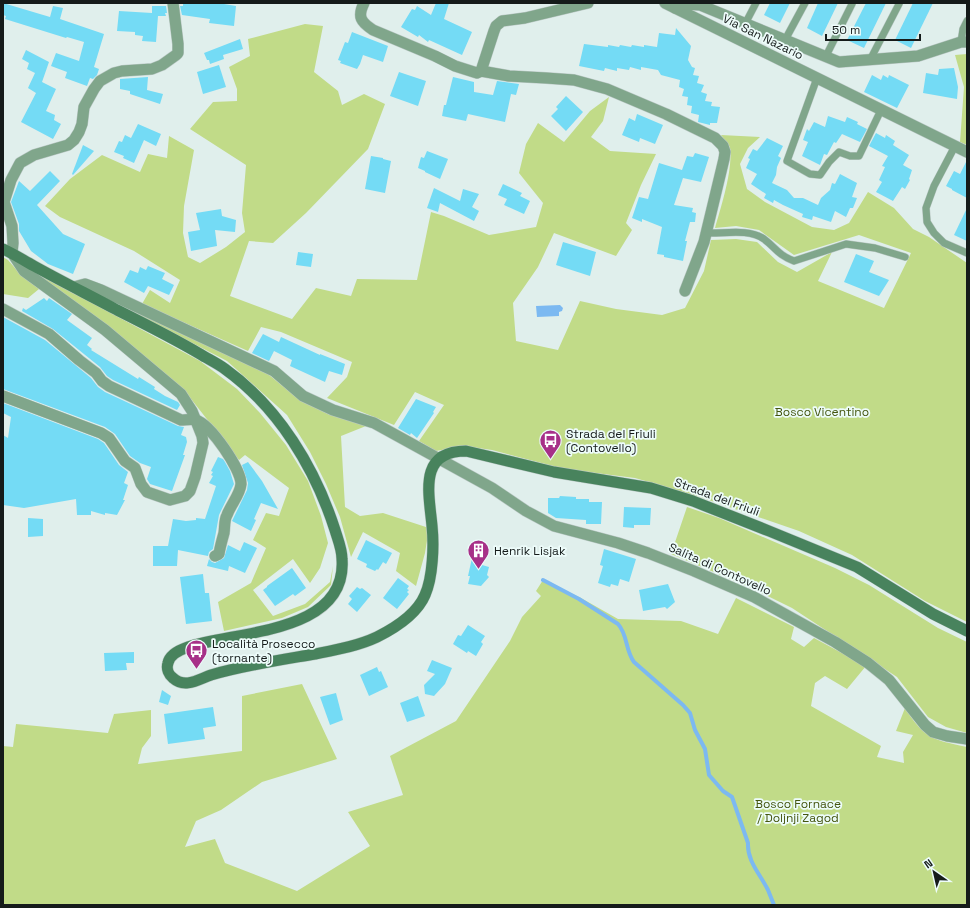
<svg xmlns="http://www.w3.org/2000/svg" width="970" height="908" font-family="'Space Grotesk',sans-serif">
<rect width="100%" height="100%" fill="#e0efec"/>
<g fill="#c1db88">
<path d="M305,24L323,26L314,72L338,91L342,105L364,94L385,104L368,149L306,213L273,243L249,241L230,296L292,319L316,288L351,296L357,279L417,280L431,212L444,216L489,235L536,227L543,203L519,173L526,144L538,123L564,142L590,111L609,97L603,121L591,137L610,151L656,154L641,185L626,223L632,230L616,256L554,233L538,267L513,303L516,341L558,350L580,301L616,309L662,315L685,308L704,271L711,240L736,239L757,242L778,262L797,272L832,252L818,281L884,308L911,253L859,235L794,255L759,230L736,226L715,228C721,207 733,170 730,148C729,144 724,139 721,135L760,137L748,148L740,164L747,189L765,202L812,227L834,230L849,223L868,192L894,208L913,229L929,237L967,263V622L925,601L852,555L799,531L697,496L635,478L564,469L492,450L464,446L436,451L419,441L444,405L415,392L394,425L327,398L347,377L352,362L281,332L261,327L248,351L142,304L150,290L170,303L180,280L134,251L60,217L45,206L70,179L102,155L140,172L148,154L167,158L169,136L194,150L184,206L183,233L188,257L200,263L226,247L245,232L242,213L246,165L190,129L213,102L237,101V89L229,67L250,56L248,39Z"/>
<polygon points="967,54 967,145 960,142 964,87 955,55"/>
<polygon points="3,257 8,260 21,275 39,289 28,298 3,294"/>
<polygon points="27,268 200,361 237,389 260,413 286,445 308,481 321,516 328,543 320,568 310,583 293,559 253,590 273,616 305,604 330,582 333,566 331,585 308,607 282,618 224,631 218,602 251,583 266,548 253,540 266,513 279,516 289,488 245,455 239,460 184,390"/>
<polygon points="92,291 268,374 296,397 328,414 366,426 341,436 345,507 360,516 383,513 429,528 425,553 416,586 396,571 400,553 363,532 351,557 340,517 326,484 310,452 287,415 227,361"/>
<polygon points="687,507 719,518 835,568 869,585 938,628 967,642 967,733 946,727 928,717 897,677 792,608 747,586 671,554"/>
<path d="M543,580L581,598L618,619L681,621L718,634L736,598L794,627L791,639L804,647L814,638L866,666L847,689L825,676L815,683L811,706L881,746L877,757L904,763L903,752L913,735L896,731L905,708C924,738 933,740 967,747V905H3V746L13,747L16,724L108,733L114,714L151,710V736L142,748L138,764L242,751V696L302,684L337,759L262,782L221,810L196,821L185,847L215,839L225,863L297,891L370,846L348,812L403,795L390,756L456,721L510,641L522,617L541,596L536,591Z"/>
</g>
<polygon fill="#7cb9f1" points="560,305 563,308 562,311 559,312 559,316 537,317 536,306"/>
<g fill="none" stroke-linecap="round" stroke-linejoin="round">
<path stroke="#7cb9f1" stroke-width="4" d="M543,580L579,599L618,624C628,635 625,650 634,662L683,705L690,713L695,730L705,749L709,775L723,791L732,797L748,843C747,861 760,874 768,890C770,895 772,900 774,905"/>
</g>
<g fill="#74dbf5">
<polygon points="3,3 50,17 53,6 63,8 60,19 104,34 94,67 99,69 97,75 93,79 90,78 87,86 65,78 67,72 51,66 56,53 79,61 84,42 67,37 66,38 5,19 6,16 3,15"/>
<polygon points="183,3 218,3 236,6 234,26 209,23 210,19 182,15 180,6 183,6"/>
<polygon points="436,3 449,3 444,19 472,32 462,55 429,40 428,42 419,35 418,37 401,27 412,9 415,10 417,6 431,15"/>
<polygon points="770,3 790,3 780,23 764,15"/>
<polygon points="818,3 838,3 822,36 807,28"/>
<polygon points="866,3 886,3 864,48 847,40"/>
<polygon points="913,3 933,3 911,48 895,40"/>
<polygon points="152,6 166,6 167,13 165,13 166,16 158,16 156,42 142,41 143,36 135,35 135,32 117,31 119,11 152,13"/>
<polygon points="676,28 691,46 688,60 692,67 695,68 693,75 699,76 697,83 704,85 701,92 707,94 705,101 712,102 711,106 720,107 717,123 710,123 710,125 698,122 699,115 691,113 692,106 687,105 688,97 682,96 684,89 679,87 680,80 661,75 658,70 641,67 641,70 630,67 629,70 617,68 617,71 605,68 604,71 579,66 584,44 608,47 608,45 619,47 620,45 631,47 632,45 644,47 644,45 657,47 659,33 675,35"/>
<polygon points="352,32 388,46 383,62 363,55 360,64 357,69 340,63 341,61 338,60 345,42 348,43"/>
<polygon points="240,39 243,49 223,55 224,59 210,64 209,60 207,60 204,53"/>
<polygon points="26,50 49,62 42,82 56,89 46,111 55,115 54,120 61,124 53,139 21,122 36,93 28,88 35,73 27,69 29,63 22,59"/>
<polygon points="219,65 226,87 203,94 197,72"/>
<polygon points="954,68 958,87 957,99 923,93 926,73 938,75 939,69"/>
<polygon points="399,72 426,81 418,106 390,96"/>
<polygon points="872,75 881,80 883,75 888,78 889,75 909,85 897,108 864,92"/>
<polygon points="148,77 147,90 163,94 160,104 130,94 130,91 120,89 120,79"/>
<polygon points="453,77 474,82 474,92 493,95 497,81 519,84 516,95 511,94 505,122 468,114 466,121 442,116 444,105 446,105"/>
<polygon points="566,96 583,112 566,131 551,116 558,109 556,107"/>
<polygon points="637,114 663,125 655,144 640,138 639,142 622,135 629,118 635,121"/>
<polygon points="828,116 845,122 847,117 858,122 857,124 867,129 860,142 842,134 836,143 834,142 827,155 824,154 820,165 802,156 808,142 803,140 807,129 809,131 814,122 825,127"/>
<polygon points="138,124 161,134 156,146 144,140 134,163 123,158 124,156 114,152 119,141 122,142 125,135 131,138"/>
<polygon points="876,133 885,138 886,135 895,141 893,145 909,155 903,165 912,170 909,179 910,180 905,189 902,187 893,201 876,192 882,182 879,180 885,167 882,166 888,156 869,146"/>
<polygon points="767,138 783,146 778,156 781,158 777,167 776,175 772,183 787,190 794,198 803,198 818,205 821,198 830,190 832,183 835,184 840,174 857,183 852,197 857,198 853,208 850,208 846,217 835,211 831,222 813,216 812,220 802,217 803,214 783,205 774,200 773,203 764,198 766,194 751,184 757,174 746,168 750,159 748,158 753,149 757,151"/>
<polygon points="83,145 94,151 73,175 72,174"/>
<polygon points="427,151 448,159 440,179 425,172 425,171 418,168 421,157 424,158"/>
<polygon points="695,153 709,157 701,182 683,178 674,205 693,208 692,212 696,213 695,222 690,222 685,241 687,241 683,261 664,257 664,255 657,254 662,227 642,219 642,222 632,218 639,197 648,199 659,163 682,170 687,156 693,157"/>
<polygon points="371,156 383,158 383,159 391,161 385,193 365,189"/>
<polygon points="967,160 967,198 952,190 952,189 946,186 954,171 960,174"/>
<polygon points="50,171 60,181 37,205 63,234 85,244 73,274 48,264 31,251 19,231 19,224 11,202 19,181 30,191"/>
<polygon points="503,184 522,193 520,196 530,201 524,214 504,205 507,199 498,195"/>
<polygon points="434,188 460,201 463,189 479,194 472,207 479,211 474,221 440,203 438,212 427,208"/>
<polygon points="967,208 967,241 954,235"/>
<polygon points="221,209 222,216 236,220 235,232 215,230 217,246 191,251 188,232 200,230 196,213"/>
<polygon points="563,242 596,252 590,276 556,265"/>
<polygon points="298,252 313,254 311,267 296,265"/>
<polygon points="856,254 874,261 869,272 889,280 879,296 844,282"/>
<polygon points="148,266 165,273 162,279 174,285 169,295 148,286 144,293 124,282 130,270 138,273 140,267 146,270"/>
<polygon points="44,298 47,301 49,298 72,314 67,320 92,338 87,345 92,349 91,350 138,379 139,377 155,387 154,389 165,396 178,402 180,405 177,410 113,380 107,376 100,367 53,329 22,311 23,308 26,310"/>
<polygon points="3,317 45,340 91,378 98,387 105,392 178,426 184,427 181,435 186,437 187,442 183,455 185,455 172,491 150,484 147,479 151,467 140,463 130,456 115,434 105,427 3,389"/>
<polygon points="263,334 279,342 281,337 320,355 320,354 345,364 342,375 329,371 325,382 290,366 292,360 274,351 269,361 252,353"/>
<polygon points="416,399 436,407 433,412 434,413 417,438 411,433 410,435 398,428"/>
<polygon points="3,403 98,439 104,443 119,465 128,472 124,483 128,485 123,500 125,500 117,515 105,513 105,515 91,511 91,515 77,515 76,499 24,508 3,505 3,435 8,438 11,417 3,413"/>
<polygon points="218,457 223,459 225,462 230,471 234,484 219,515 213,549 209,552 208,556 178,550 177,566 153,566 153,546 168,546 173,519 186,521 196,520 196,518 205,519 216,486 209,483 213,476 211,475 213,472 211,471"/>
<polygon points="248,462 262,481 278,509 261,503 254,519 256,520 251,531 232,521 247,490 248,483 242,465"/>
<polygon points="560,496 576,497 576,499 589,499 589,502 602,502 601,524 586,524 586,520 556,518 548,513 548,498 559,498"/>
<polygon points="624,507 651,508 650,525 634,525 634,528 623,527"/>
<polygon points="28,518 43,519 43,536 28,537"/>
<polygon points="366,540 392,553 386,564 383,562 378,570 377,569 375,571 366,567 367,564 357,559"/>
<polygon points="244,542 257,548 245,573 229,566 228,571 207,566 209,559 212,562 215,563 224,558 228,545 240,551"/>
<polygon points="604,549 636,559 629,582 620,579 618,586 611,584 610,587 598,583 603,566 600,565"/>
<polygon points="472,558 482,561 482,565 489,567 487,575 489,577 481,586 468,584 470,576 468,576"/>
<polygon points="292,568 306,588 295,596 293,594 275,606 263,590 267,587 267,586"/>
<polygon points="203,574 205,593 209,593 212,621 186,624 180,577"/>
<polygon points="398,578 409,586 407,589 409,590 407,592 409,594 397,609 383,598"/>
<polygon points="668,584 675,602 667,609 665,607 643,611 639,590"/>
<polygon points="357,587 360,589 362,588 371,595 357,612 348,604 352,599 349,596"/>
<polygon points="468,625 485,636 481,642 483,644 476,656 468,651 467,653 453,644 458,635 461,636"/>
<polygon points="134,652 134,663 126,663 127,670 105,671 104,653"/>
<polygon points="432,660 452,668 445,684 434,696 425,694 424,685 435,674 427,671"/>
<polygon points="377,667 379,672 381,671 388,687 369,696 360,675"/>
<polygon points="162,690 171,696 168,705 159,702"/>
<polygon points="336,693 343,720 330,725 320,697"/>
<polygon points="418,696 425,716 407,722 400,703"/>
<polygon points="213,707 216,726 203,728 205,739 168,744 164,714"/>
</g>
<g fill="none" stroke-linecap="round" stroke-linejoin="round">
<defs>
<g id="service">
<polyline points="745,24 756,3"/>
<polyline points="785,40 805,3"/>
<polyline points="961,42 963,29 967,21"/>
<polyline points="826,56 852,4"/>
<polyline points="870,60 899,4"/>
<polyline points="817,78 787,161 810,174 820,175 829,162 839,152 850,156 859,156 881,110"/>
<polyline points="955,146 934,186 926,208 927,222 934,233 944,243 967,253"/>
<path d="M706,233C724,234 748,228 764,239C776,248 778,255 794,261L846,244L875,248L905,257"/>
</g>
<g id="minor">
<path d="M364,3C357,17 361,22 373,30L435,56L455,66L477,73L481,71L509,76L546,78L574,80L607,89L666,114L715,138L723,146L725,152L724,159L704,242L685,291"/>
<polyline points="665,3 967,152"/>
<polyline points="675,8 684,4 700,5 839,62 918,56 961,42 967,42"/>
<polyline points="481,71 494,31 496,26 502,21 525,18 588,3"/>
<polyline points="74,287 85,284 101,290 274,371 303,396 333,410 374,423 492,488 526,511 554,526 618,543 648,553 694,571 754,597 835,642 868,663 889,680 925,725 933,732 947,736 967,739"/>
<path d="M3,309L49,334L79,360L96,373L102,381L109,386L181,420C186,420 192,419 196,420C211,425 241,469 241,484C240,495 231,504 227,515C224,520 225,527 224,533C222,540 220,547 219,554L215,556"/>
<polyline points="3,396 101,433 109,438 125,461 135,468 141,484 147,492 170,500 185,496 190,491 195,477 203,443 202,436 192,411 181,394 105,330 24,271 12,253 13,243 12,226 4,202 11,180 20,163 34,155 68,145 74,140 79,132 82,124 84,107 94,89 100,81 114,73 122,71 152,69 162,65 176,55 178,53 178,44 173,3"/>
</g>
<path id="secondary" d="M3,249C14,254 23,260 34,266C61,281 89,295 117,310C145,324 173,338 200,354C208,359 217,363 225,369C279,408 315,468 335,530C338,540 342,549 342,559C349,652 175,625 168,663C166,669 169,675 173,678C185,689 199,679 211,675C245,665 280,660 315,654C335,650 358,646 377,637C395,628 417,614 425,595C433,577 434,545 432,526C429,493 418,451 466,451L554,472L651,488L693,501L769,531L857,567L933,614L967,631"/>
</defs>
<use href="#service" stroke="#bbc9c6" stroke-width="8"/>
<use href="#minor" stroke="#bbc9c6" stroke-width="12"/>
<use href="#secondary" stroke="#bbc9c6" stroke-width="12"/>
<use href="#service" stroke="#80a68b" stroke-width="7"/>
<use href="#minor" stroke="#80a68b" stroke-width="11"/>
<use href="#secondary" stroke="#48835d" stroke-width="11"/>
</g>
<defs>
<symbol id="bus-pin" viewBox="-11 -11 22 30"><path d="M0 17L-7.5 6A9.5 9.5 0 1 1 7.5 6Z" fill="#a73088" stroke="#edfcfa"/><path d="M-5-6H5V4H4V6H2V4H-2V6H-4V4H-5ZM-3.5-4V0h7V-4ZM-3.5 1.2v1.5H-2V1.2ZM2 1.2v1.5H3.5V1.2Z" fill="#fff"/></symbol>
<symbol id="building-pin" viewBox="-11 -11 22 30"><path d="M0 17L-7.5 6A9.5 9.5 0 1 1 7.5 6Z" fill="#a73088" stroke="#edfcfa"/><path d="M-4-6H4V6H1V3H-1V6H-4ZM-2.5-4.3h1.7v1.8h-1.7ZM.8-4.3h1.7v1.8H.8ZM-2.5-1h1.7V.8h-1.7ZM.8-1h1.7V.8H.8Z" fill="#fff"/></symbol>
</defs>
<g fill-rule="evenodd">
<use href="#bus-pin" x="538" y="428" width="25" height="34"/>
<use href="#building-pin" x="466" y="538" width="25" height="34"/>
<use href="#bus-pin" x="184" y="638" width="25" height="34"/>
</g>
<g text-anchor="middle" stroke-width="3.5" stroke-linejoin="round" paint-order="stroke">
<g font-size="12" fill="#151b1a" stroke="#edfcfa">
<text transform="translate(763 37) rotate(26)" y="4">Via San Nazario</text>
<text transform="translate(717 497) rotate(20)" y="4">Strada del Friuli</text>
<text transform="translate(720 569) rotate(24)" y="4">Salita di Contovello</text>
</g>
<g font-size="12" fill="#45560f" stroke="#edfcfa">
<text x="822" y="416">Bosco Vicentino</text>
<text x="798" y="808">Bosco Fornace<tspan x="798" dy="14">/ Doljnji Zagod</tspan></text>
</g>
<g font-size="12" fill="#151b1a" stroke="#edfcfa" text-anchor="start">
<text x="566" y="438">Strada del Friuli<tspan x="566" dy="14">(Contovello)</tspan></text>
<text x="494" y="555">Henrik Lisjak</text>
<text x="212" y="648">Località Prosecco<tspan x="212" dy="14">(tornante)</tspan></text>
</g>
</g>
<rect width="970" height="908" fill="none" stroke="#151b1a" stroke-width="8"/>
<g transform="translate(934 872) rotate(326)" stroke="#edfcfa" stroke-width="3" paint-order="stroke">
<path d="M0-3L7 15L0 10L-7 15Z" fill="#151b1a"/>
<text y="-6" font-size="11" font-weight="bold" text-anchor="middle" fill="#151b1a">N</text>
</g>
<path d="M826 34v6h94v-6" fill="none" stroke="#151b1a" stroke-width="2"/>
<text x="832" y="34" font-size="12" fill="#151b1a" stroke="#edfcfa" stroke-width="3" paint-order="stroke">50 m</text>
</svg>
